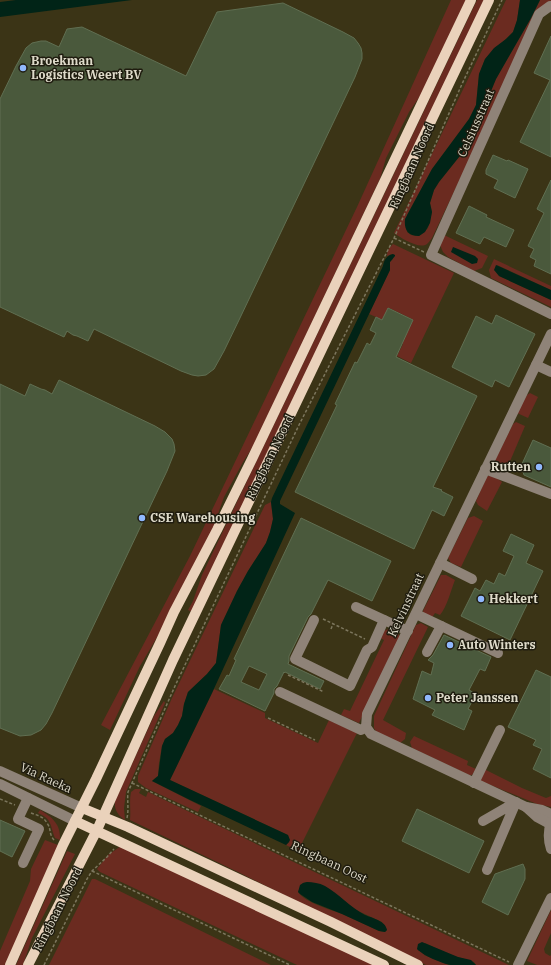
<svg xmlns="http://www.w3.org/2000/svg" width="551" height="965" font-family="'IBM Plex Serif',serif">
<rect width="100%" height="100%" fill="#3b3416"/>
<g fill="#6b2b20" fill-rule="evenodd">
<polygon points="451,0 466,0 423,92 409,112 386,158 380,179 254,445 243,462 224,497 213,528 159,634 140,666 110,730 101,725 190,556 357,207"/>
<polygon points="477,0 484,0 192,612 188,610 193,601 202,575"/>
<path d="M506,0H520L517,21L513,32L485,59L479,74L476,105L469,119L432,169L407,215V232L411,235L419,236L423,233L428,228L432,212L430,203L434,190L439,182L463,152L471,139L496,79L531,18L540,0H551V2L539,13L432,238C431,239 430,241 428,243C421,251 401,238 394,233Z"/>
<polygon points="444,235 488,256 482,268 474,271 448,257 443,252 440,245"/>
<path d="M393,244L454,273L411,363L397,356L403,344L395,340L407,332L412,319L389,308L383,320L369,314L390,270V262L393,259V254L387,256C387,250 389,248 393,244Z"/>
<polygon points="494,259 551,286 551,290 497,265 499,276 551,300 551,307 491,278 489,270"/>
<polygon points="530,393 538,397 528,418 517,413 527,395"/>
<polygon points="516,422 525,426 505,473 497,469 494,462 513,424"/>
<polygon points="487,476 494,476 502,482 487,511 478,505 476,501"/>
<polygon points="271,502 273,519 270,532 266,543 248,571 237,591 221,625 216,663 207,674 188,692 184,704 182,716 178,725 173,733 165,739 162,746 159,763 158,776 154,779 152,781 201,806 198,812 146,788 138,782 138,776 172,698 265,505"/>
<polygon points="474,516 483,521 461,567 451,563 448,558 468,518"/>
<path d="M441,575H446L455,580C451,590 447,607 440,615L435,613L431,619L424,617L423,611Z"/>
<polygon points="421,623 428,627 383,720 406,733 405,739 400,743 377,733 374,728 374,716 416,625"/>
<polygon points="389,629 397,632 400,637 359,723 341,715 344,709 350,711 384,640 378,637 383,631"/>
<polygon points="214,689 265,713 265,718 318,743 329,720 357,733 298,851 286,845 289,842 288,835 170,780"/>
<path d="M164,701L165,703L126,792L124,808L125,820C118,815 114,810 115,801L154,716Z"/>
<polygon points="414,736 468,761 467,765 476,769 472,775 469,775 412,748 410,742"/>
<polygon points="484,769 522,788 546,798 551,796 551,807 537,804 481,781 480,776"/>
<path d="M135,789H141L139,793L146,797L148,792L177,806L509,965H476L474,962L451,955L425,943L424,955L449,965H426L240,873L130,820C131,810 129,801 131,792ZM307,882L324,886L356,910L382,922L387,930L385,932L379,931C366,925 354,919 342,914C329,909 306,903 298,892L303,883Z"/>
<path d="M40,810C52,817 61,824 60,840L55,838C50,825 52,819 38,813Z"/>
<polygon points="45,840 58,845 6,965 0,965 0,951 30,881 31,869"/>
<polygon points="121,846 374,965 297,965 100,872 97,869 108,855"/>
<polygon points="67,851 75,854 32,938 23,965 16,965"/>
<polygon points="92,879 95,879 271,965 49,965"/>
<polygon points="551,910 551,933 544,949 545,953 550,956 551,955 551,965 537,965 527,961"/>
</g>
<g fill="#012417">
<polygon points="16,0 132,0 0,17 0,2"/>
<path d="M520,0H540L531,18L496,79L471,139L463,152L439,182L434,190L430,203L432,212L430,223L425,232L419,236C407,236 404,229 405,219L432,169L469,119L476,105L479,74L485,59L494,48L506,39L513,32L517,20Z"/>
<polygon points="453,247 475,256 478,259 477,263 472,264 451,252"/>
<path d="M393,254L395,255V256L390,262V270L280,501V504L295,513L212,693L170,780L288,835L290,840L289,842L286,845L190,800L152,781L158,776L162,746L165,739L173,733L178,725L182,716L184,704L188,692L207,674L216,663L221,625L237,591L248,571L266,543L270,532L273,519L271,502L272,498L383,266C384,260 387,255 393,254Z"/>
<polygon points="496,265 551,290 551,300 499,276 494,270"/>
<path d="M307,882C313,882 319,883 325,886C339,894 350,907 365,915C372,918 386,921 387,930L385,932L379,931L342,914L312,902L300,894L298,892L300,885L303,883Z"/>
<path d="M422,942L458,957L471,960L476,965C467,965 459,965 451,965C443,964 422,955 417,949L418,944Z"/>
</g>
<g fill="#4a593c" stroke="#606f52" fill-rule="evenodd">
<polygon points="283,3 343,32 354,38 358,43 361,48 362,53 362,59 355,77 239,320 224,351 214,369 206,375 198,376 192,375 181,371 94,329 88,341 77,336 73,335 67,331 64,337 0,307 0,99 16,66 26,48 32,43 41,41 46,41 59,47 67,29 82,27 186,76 217,12"/>
<polygon points="551,36 551,157 520,142 550,80 534,73"/>
<polygon points="493,155 507,161 508,160 528,169 515,198 494,188 498,180 486,174 486,170"/>
<polygon points="551,180 551,274 534,266 536,260 530,257 534,249 528,246 544,213 537,209"/>
<polygon points="469,206 487,215 486,217 514,230 506,247 484,237 480,244 456,233"/>
<polygon points="388,308 413,320 396,357 477,396 433,487 442,490 441,491 453,497 444,516 432,510 414,549 295,492 337,405 335,404 355,362 357,363 367,343 370,345 376,333 370,330 376,317 382,320"/>
<polygon points="496,315 535,334 509,387 495,380 492,387 452,367 476,316 492,324"/>
<polygon points="59,380 155,426 165,432 172,439 174,444 175,451 167,471 52,713 46,724 41,730 31,735 20,736 0,728 0,384 25,396 30,384 41,389 45,390 52,394"/>
<polygon points="533,440 551,448 551,487 524,475 521,466"/>
<path d="M301,518L391,561L372,601L328,580L311,614L308,617L289,656V661L288,664L324,681L320,689L285,672L284,673V672L277,686L274,689V693L265,711L219,689L227,675L229,676L236,660L234,659ZM249,666L267,674L259,690L241,682Z"/>
<polygon points="511,534 534,545 526,563 543,571 510,640 461,616 475,588 480,591 486,580 494,584 499,573 505,576 514,556 503,551"/>
<polygon points="444,635 491,657 485,671 480,669 469,690 476,694 468,709 472,711 464,730 432,715 435,710 413,699 422,671 431,675 434,663 428,660 433,655"/>
<polygon points="536,670 551,677 551,778 533,769 542,749 533,745 536,740 508,727"/>
<polygon points="417,809 484,841 469,873 402,841"/>
<polygon points="0,820 25,831 12,857 0,851"/>
<polygon points="523,864 525,869 525,879 508,915 482,902 495,874"/>
</g>
<g fill="none" stroke-linecap="round" stroke-linejoin="round">
<g stroke="#7c765d" stroke-width="1.5" stroke-dasharray="3 2" stroke-linecap="butt">
<polyline points="394,238 424,252"/>
<polyline points="323,619 365,639"/>
<polyline points="331,629 333,624"/>
<polyline points="288,675 324,692"/>
<polyline points="268,718 315,740"/>
<polyline points="132,783 509,962"/>
<polyline points="0,799 15,805"/>
<path d="M31,813C37,815 44,817 47,823C52,830 48,834 55,841"/>
<path d="M127,818C129,809 127,801 128,792L175,686L299,425L394,238L462,84L502,0"/>
<polyline points="92,871 290,965"/>
<polyline points="44,965 87,879 92,871 107,857 114,849"/>
</g>
<g stroke="#8f8378" stroke-width="10">
<polyline points="551,6 550,6 539,14 431,255 551,314"/>
<polyline points="551,334 367,714 366,727 371,734 526,807 542,810 551,814"/>
<polyline points="536,365 551,372"/>
<polyline points="485,469 551,494"/>
<polyline points="440,563 472,579"/>
<polyline points="356,607 408,631"/>
<polyline points="416,614 498,653"/>
<polyline points="314,620 295,659 350,686 367,650 372,647 384,620"/>
<polyline points="427,652 441,626"/>
<polyline points="280,692 361,730 366,727"/>
<polyline points="0,771 82,808"/>
<polyline points="474,783 500,730"/>
<polyline points="0,784 75,821"/>
<polyline points="526,807 537,817 550,824"/>
<polyline points="483,821 516,802 487,870"/>
<path d="M551,822C548,831 548,840 551,849"/>
<polyline points="23,863 39,829 18,819 28,798"/>
<polyline points="518,965 551,898"/>
</g>
<g stroke="#ead2bb" stroke-width="10">
<polyline points="82,808 128,827 331,922 418,965"/>
<polyline points="75,821 384,965"/>
<polyline points="10,965 63,845 96,779 160,643 174,612 217,530 252,459 471,0"/>
<polyline points="28,965 97,830 173,660 489,0"/>
</g>
</g>
<g fill="#90b8fd" stroke="#1f1c0f" stroke-width="1.5">
<circle cx="23" cy="68" r="4"/>
<circle cx="539" cy="467" r="4"/>
<circle cx="142" cy="518" r="4"/>
<circle cx="481" cy="599" r="4"/>
<circle cx="450" cy="645" r="4"/>
<circle cx="428" cy="698" r="4"/>
</g>
<g text-anchor="middle" stroke-width="3" stroke-linejoin="round" paint-order="stroke">
<g font-size="12" font-weight="bold" fill="#dedac9" stroke="#1f1c0f" text-anchor="start">
<text x="31" y="65">Broekman<tspan x="31" dy="14">Logistics Weert BV</tspan></text>
<text x="531" y="471" text-anchor="end">Rutten</text>
<text x="150" y="522">CSE Warehousing</text>
<text x="489" y="603">Hekkert</text>
<text x="458" y="649">Auto Winters</text>
<text x="436" y="702">Peter Janssen</text>
</g>
<g font-size="12" fill="#dedac9" stroke="#1f1c0f">
<text transform="translate(476 123) rotate(-66)" y="4">Celsiusstraat</text>
<text transform="translate(412 166) rotate(-66)" y="4">Ringbaan Noord</text>
<text transform="translate(270 457) rotate(-64)" y="4">Ringbaan Noord</text>
<text transform="translate(406 605) rotate(-65)" y="4">Kelvinstraat</text>
<text transform="translate(46 778) rotate(25)" y="4">Via Raeka</text>
<text transform="translate(329 862) rotate(25)" y="4">Ringbaan Oost</text>
<text transform="translate(58 909) rotate(-63)" y="4">Ringbaan Noord</text>
</g>
</g>
</svg>
